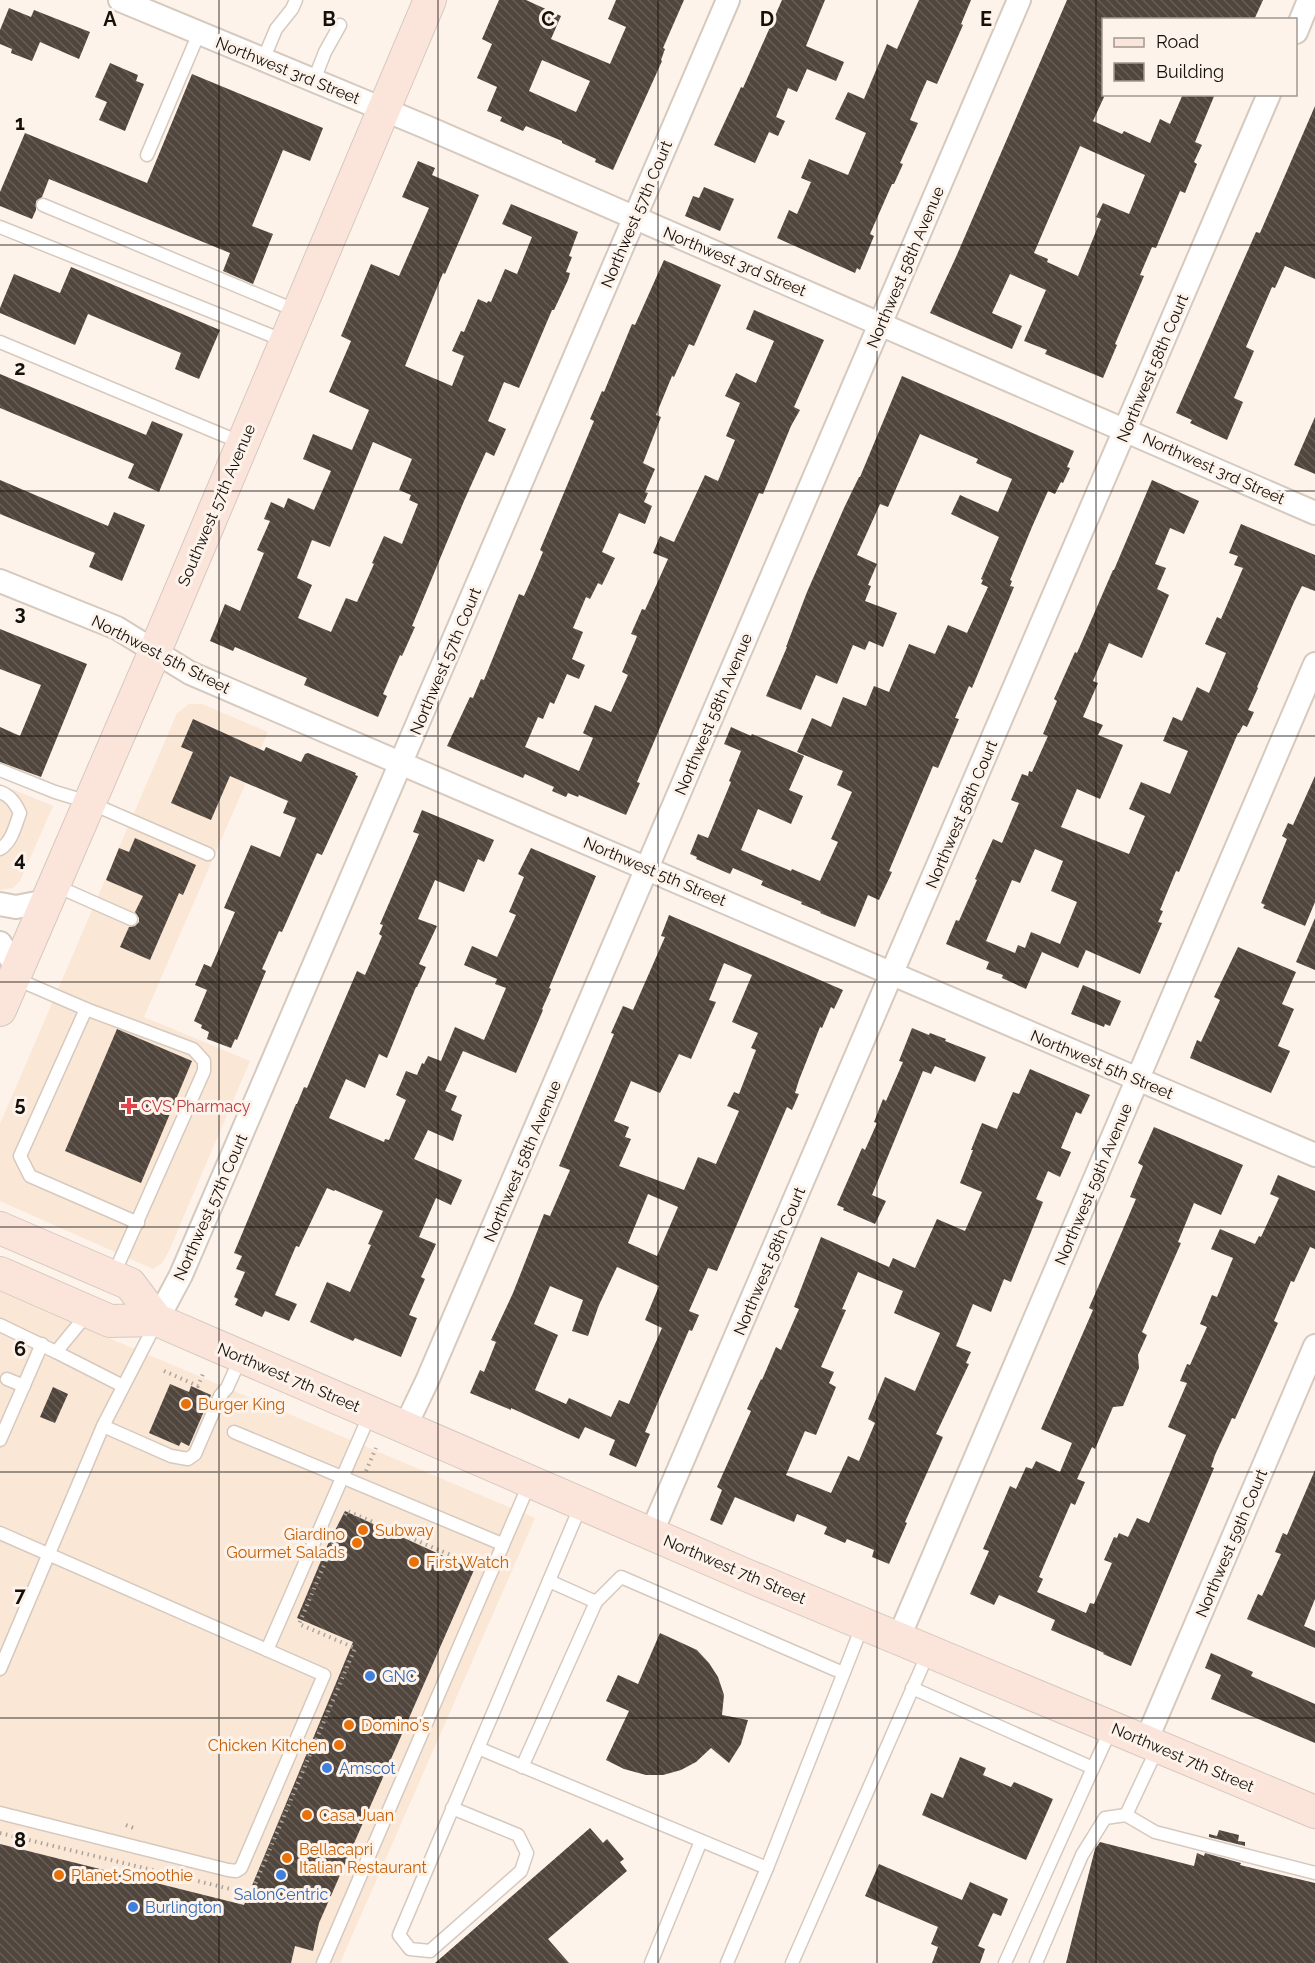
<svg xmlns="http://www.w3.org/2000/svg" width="1315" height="1963" font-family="Raleway,sans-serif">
<defs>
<pattern id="building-back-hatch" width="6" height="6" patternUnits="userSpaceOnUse" patternTransform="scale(1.5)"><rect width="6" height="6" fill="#51463d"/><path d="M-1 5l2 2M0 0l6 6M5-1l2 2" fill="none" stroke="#665d55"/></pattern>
</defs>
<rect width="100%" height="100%" fill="#fdf3ea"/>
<g fill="#fae7d6">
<polygon points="189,704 202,704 268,732 144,1017 250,1061 169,1251 162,1263 153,1269 0,1201 0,1124 177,713"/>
<polygon points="0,784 53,806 20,881 13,888 0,890"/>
<polygon points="0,1292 535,1518 340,1963 0,1963"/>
</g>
<g fill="url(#building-back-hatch)" fill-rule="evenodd">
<path d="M499,0H526L561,16L551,39L610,64L626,27L608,19L616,0H684L663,48L665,49L661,60L662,61L613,170L595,162L596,159L562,143V141L526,126L523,131L500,121L502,117L487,111L497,87L477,78L492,44L482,39ZM542,60L590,81L576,112L529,91Z"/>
<polygon points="782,0 825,0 806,46 844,62 836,81 807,69 797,92 788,88 776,117 785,121 778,136 769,132 755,163 714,145 741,87 743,88"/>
<polygon points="919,0 971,0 961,24 963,25 937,84 927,80 919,98 910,120 918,123 900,163 903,164 894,184 892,184 870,234 874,236 860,270 857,268 855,273 777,238 789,210 797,214 811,182 801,178 809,159 848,175 866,133 835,119 848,92 864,99 887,44 897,49"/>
<path d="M1067,0H1263L1254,20H1104V97L1093,121L1122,134L1124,131L1150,143L1160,119L1170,124L1183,94H1215L1195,142L1202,145L1194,162L1197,164L1185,193L1180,191L1156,248L1152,247L1140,275L1144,276L1115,344L1117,345L1103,378L1045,354L1047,350L1024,341L1046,290L1010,274L992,313L1022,326L1012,349L930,313L956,257ZM1080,146L1145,175L1129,214L1103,203L1096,217L1101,219L1078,276L1047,262L1048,259L1034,253Z"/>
<polygon points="9,8 31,17 34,10 90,32 79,59 40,42 32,61 11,53 12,49 0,44 0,30"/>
<polygon points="110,63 138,75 136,81 144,84 125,131 99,120 107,102 95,97"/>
<polygon points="192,74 323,128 310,161 283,150 252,226 273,234 253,284 223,271 230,253 49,179 42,197 36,201 36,210 32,219 0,206 0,192 25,133 147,183"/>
<polygon points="1315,106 1315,279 1285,266 1275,288 1272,287 1246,347 1254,351 1234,398 1243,402 1227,440 1190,423 1192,420 1176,413 1256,232 1260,233"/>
<path d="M418,161L435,168L432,175L479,195L445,274L443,273L405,366L452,386L464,356L452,351L461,331L464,332L478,299L487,303L488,301L491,302L505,269L517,274L532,237L502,224L511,204L578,232L569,256L572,257L566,272L570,273L568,280L554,310H552L519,388L504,382L488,421L506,429L494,456L486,452L464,501L412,626L415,627L402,656L400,655L383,694L387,696L378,717L304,685L307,678L235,647L233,651L210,641L225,604L240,611L264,553L257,550L270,521L264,519L271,502L284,508L288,498L314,510L331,471L303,459L313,434L352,450L369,410L329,392L351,341L341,336L371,264L399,276L429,208L402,197ZM373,442L412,459L399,490L411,495L409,500L418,504L402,544L384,536L372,563L374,564L357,602L346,598L331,632L298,618L312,585L297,578L312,540L330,547Z"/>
<polygon points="704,187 734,199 720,231 685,216 693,196 699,198"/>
<polygon points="664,260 721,285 694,346 689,344 674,377 672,376 656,415 661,417 643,463 655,469 645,492 648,493 644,502 652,506 645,524 619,513 602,552 615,558 602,585 598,583 590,599 586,597 573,628 583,632 572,659 585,665 579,679 567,674 554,704 550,702 543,719 538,717 525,747 579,771 593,738 583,733 595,705 611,712 628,675 622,672 636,639 637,636 631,634 642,609 645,610 668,559 653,553 660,536 674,542 705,475 718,481 735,440 726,436 740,403 725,396 736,373 756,383 774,341 746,329 754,310 824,340 794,407 800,410 791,426 763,494 759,493 740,538 637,782 640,783 626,815 579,795 578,797 568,793 566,797 552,791 554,787 525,774 523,778 447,746 470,697 473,698 481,679 484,680 519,594 524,596 532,578 543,552 540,550 594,421 590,419 602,391 604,392 632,324 635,325"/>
<polygon points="71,267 220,330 199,379 175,369 181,353 88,314 75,345 0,313 0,308 14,274 60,293"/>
<polygon points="0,374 146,435 152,421 183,434 159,492 128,478 134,464 0,408"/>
<polygon points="902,376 1074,451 1067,467 1070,468 1063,483 1061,482 1055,494 1048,491 1032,527 1010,580 1012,581 1010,586 1014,587 972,688 969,686 955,718 959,719 938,768 933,766 889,871 892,872 879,900 868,895 855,927 820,913 821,912 801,904 802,902 761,885 763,881 733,868 730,874 696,859 697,857 690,854 698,834 708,838 731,782 729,781 741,751 724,744 731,727 751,736 752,734 804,756 789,790 803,796 791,824 758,809 741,850 791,871 792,869 820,881 838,842 831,839 852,792 837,785 843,771 797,752 812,718 831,727 843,697 866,706 874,686 889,692 909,644 935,654 948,625 967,633 988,587 981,584 983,580 981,579 999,537 951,514 960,495 998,512 1012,479 976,463 978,459 920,434 888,507 880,504 857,555 877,564 868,585 871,586 865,601 897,613 883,647 869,641 865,650 853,645 837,684 816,675 801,710 766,696 787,647 786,647 807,592 844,508 859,477 860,477"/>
<polygon points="1315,417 1315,474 1294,465"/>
<polygon points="0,480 108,526 114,512 145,525 122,581 89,567 95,553 0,514"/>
<path d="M1152,480L1199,501L1184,534L1170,528L1155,564L1166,568L1157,589L1169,595L1142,658L1109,643L1093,681L1098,683L1083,717L1103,725L1098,735L1123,745L1100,799L1077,789L1061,827L1129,854L1145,816L1129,809L1141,782L1170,794L1188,751L1163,741L1173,717L1182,721L1197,687L1209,693L1226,653L1205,644L1217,617L1221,619L1243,568L1234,565L1238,556L1229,553L1241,524L1315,555V591L1302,586L1294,602L1257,687L1258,688L1248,710L1254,712L1247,727L1243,725L1239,733H1238L1179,872L1176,871L1160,910L1163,911L1158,922L1162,923L1140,974L1086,950L1078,968L1042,952L1026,989L1002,978L1003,975L986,969L989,962L946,944L956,920L959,921L977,880L975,879L993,839L1002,843L1019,803L1011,800L1022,774L1028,776L1029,771L1032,772L1048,736L1043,734L1057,701L1054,699L1075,652L1077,653L1113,570H1114ZM1035,849L1063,861L1051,891L1077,902L1060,944L1031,932L1025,948L1018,945L1015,953L986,941L1012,880L1020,883Z"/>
<polygon points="0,629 87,664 41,777 0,762 0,727 20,736 41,685 0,669"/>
<polygon points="193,719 264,751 266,747 301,762 305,754 308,753 356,773 355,775 358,776 322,855 317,853 282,932 279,931 262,969 266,971 237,1040 235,1039 231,1048 207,1039 209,1032 201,1028 202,1025 194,1021 207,990 195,985 204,964 211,967 235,912 224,908 251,845 280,857 296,818 283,813 288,801 230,776 211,820 171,803 193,752 181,747"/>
<polygon points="1315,776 1315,902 1305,926 1263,908 1265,905 1261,903 1287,839 1282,836 1288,823 1293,825"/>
<polygon points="422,810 494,840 484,862 478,859 464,892 435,880 418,919 437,926 419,964 426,967 417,987 416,987 387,1058 379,1054 365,1088 346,1079 329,1118 384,1142 385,1139 389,1140 406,1100 396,1095 406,1071 417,1075 422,1063 424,1064 428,1056 441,1061 455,1027 484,1040 506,988 495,984 497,979 464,965 472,946 497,957 516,915 509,912 524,877 518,874 531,848 596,876 549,988 551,989 542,1009 543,1010 516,1073 463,1051 445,1091 457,1096 451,1110 462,1115 453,1141 428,1130 414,1159 462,1180 451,1205 436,1198 419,1237 436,1244 421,1277 425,1279 409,1315 417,1318 401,1357 355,1338 353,1341 310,1322 327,1282 350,1292 371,1245 368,1244 383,1211 335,1190 334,1191 327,1188 299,1247 296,1246 275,1295 297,1304 289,1321 265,1311 262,1317 235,1305 238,1299 234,1297 245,1272 236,1269 242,1256 234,1253 296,1104 297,1104 304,1087 307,1088 357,971 365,975 382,936 379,934 383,925 380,924 419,834 413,832"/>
<polygon points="135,838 196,865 183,895 179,893 150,960 120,947 129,927 135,926 139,922 139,918 135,912 143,896 106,880 119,848 129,852"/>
<path d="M669,915L843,990L834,1009L831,1007L822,1028L820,1027L799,1080L795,1093L799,1094L792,1110L787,1107L717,1271L708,1268L689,1311L699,1315L692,1331L689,1330L645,1432L650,1434L636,1467L609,1455L615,1440L585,1427L579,1439L511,1408V1410L470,1393L480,1370L484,1372L496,1342L491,1340L513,1293L544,1214L550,1216L570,1170L559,1166L614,1034L611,1033L623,1006L633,1010L665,937L661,936ZM724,963L752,975L732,1022L758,1033L751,1048L756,1050L739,1094L734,1092L727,1106L739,1111L716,1164L698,1157L684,1190L619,1166L631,1139L625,1137L629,1127L614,1121L631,1081L660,1093L679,1054L691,1059L716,1002L709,1000ZM648,1194L678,1207L657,1256L628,1243ZM617,1267L659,1286L645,1320L662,1328L629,1404L619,1400L611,1417L569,1398L566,1404L535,1390L558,1335L534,1324L550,1286L583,1300L572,1331L588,1336L599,1305Z"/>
<polygon points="1315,918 1315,970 1296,962"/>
<polygon points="1238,947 1296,972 1282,1004 1294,1009 1278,1046 1290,1051 1271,1093 1190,1058 1197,1040 1201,1042 1220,1000 1214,997"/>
<polygon points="1083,985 1121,1001 1110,1026 1105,1024 1104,1027 1071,1014"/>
<polygon points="912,1028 929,1035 930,1033 946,1039 945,1041 986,1057 975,1082 935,1066 931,1074 923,1071 872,1195 886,1201 875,1224 843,1210 844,1208 837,1205 862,1148 865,1150 877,1123 874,1122 883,1099 886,1101 903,1062 899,1061"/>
<polygon points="117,1029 192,1061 141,1183 65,1151"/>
<path d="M1030,1069L1090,1095L1081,1114L1076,1112L1061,1148L1071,1152L1060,1177L1048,1171L1036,1199L1043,1202L1011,1282L1004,1279L991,1312L973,1304L956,1346L971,1352L966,1363L969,1364L936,1434L943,1437L905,1522L907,1523L889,1564L872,1557L874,1550L847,1539L845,1543L824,1534L827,1527L797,1514L794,1522L735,1497L722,1525L710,1520L722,1490L717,1487L751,1411L747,1409L761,1379L762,1380L776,1347L781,1350L799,1309L794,1307L821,1237L889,1267L893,1258L915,1268L937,1219L965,1231L982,1192L960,1183L973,1150H971L982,1123L997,1129L1013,1092L1019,1094ZM858,1272L903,1291L894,1313L940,1333L915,1391L885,1377L868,1419L875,1423L859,1461L848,1456L831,1493L786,1475L805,1431L816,1435L836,1387L829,1383L834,1372L821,1367L846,1310L842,1309Z"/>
<polygon points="1154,1127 1243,1165 1221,1215 1194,1203 1178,1242 1181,1243 1142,1332 1147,1335 1138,1355 1139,1368 1123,1406 1113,1407 1095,1449 1092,1447 1077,1479 1085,1482 1075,1505 1071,1503 1039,1577 1043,1579 1037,1592 1086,1613 1090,1603 1094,1604 1112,1563 1104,1560 1114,1537 1117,1538 1119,1533 1128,1537 1137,1518 1149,1523 1186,1435 1168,1427 1187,1383 1180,1381 1187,1364 1190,1365 1207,1327 1200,1324 1212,1295 1217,1297 1233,1258 1211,1249 1220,1229 1255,1244 1259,1236 1261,1237 1279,1198 1270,1194 1278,1175 1315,1191 1315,1249 1310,1247 1294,1282 1291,1281 1274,1321 1278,1323 1235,1419 1232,1418 1215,1455 1211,1467 1214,1468 1131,1666 1103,1654 1104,1653 1051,1630 1055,1620 999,1595 994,1605 970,1594 989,1551 983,1549 1010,1486 1016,1489 1026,1467 1032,1469 1036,1461 1060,1472 1072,1443 1041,1429 1093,1310 1089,1308 1136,1199 1130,1197 1143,1166 1138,1163"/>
<polygon points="170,1384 189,1392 191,1386 211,1395 189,1446 181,1442 179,1446 149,1433"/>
<polygon points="53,1387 68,1394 55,1423 40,1417"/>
<polygon points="1315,1470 1315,1599 1304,1626 1315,1631 1315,1648 1247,1619 1258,1594 1262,1596 1281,1554 1275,1552 1283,1533 1287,1535"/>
<polygon points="345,1511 474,1570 319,1923 313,1951 295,1946 291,1963 0,1963 0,1844 244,1905 353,1642 297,1618 328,1544"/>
<polygon points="660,1633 697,1650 709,1663 718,1677 724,1695 722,1715 748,1720 741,1744 729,1763 711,1748 696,1762 681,1770 663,1775 646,1775 624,1769 606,1760 629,1711 606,1701 618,1675 638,1684"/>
<polygon points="1211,1653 1253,1672 1251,1676 1315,1704 1315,1743 1211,1699 1221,1675 1205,1668"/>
<polygon points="960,1757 986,1768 983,1775 1011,1787 1014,1782 1053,1799 1026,1860 922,1815 931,1793 943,1798"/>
<polygon points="590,1828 603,1843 607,1839 624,1859 620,1862 627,1871 548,1939 569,1963 435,1963"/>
<polygon points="1219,1830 1239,1835 1238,1841 1245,1842 1245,1846 1209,1837 1209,1834 1217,1836"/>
<polygon points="1100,1842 1194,1866 1197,1853 1204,1856 1205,1853 1241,1863 1240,1865 1315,1883 1315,1963 1066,1963 1095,1849"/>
<polygon points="879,1864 962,1900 970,1882 1008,1899 1001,1916 993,1913 978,1946 985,1949 980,1963 932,1963 938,1947 931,1944 938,1927 865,1896"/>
</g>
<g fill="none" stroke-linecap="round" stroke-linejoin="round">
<defs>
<g id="lane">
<polyline points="263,60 276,29 292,9 296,0"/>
<polyline points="314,80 325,52 340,25"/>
<polyline points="147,155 199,33"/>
<polyline points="43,205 297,311"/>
<polyline points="0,227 285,341"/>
<polyline points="0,342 242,443"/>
<polyline points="0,770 55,792 88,802 208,854"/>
<path d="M0,792C11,796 15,803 20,813C15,826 12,842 0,849"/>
<polyline points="54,885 131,919"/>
<polyline points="14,978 86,1009 20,1156 30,1176 138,1223"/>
<polyline points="86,1009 193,1049 204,1061 204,1071 113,1276"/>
<polyline points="0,1325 56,1352 88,1313"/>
<polyline points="56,1352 123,1386"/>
<polyline points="7,1379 24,1386"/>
<polyline points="103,1426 171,1456 188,1459 195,1454 220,1396 227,1388 241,1357"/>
<polyline points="234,1432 502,1544"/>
<polyline points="0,1440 42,1344"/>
<polyline points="0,1533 267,1650"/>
<polyline points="596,1602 621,1577 843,1673"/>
<polyline points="0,1669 103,1426 156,1323"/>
<polyline points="912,1688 1093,1768 1111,1729"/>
<polyline points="478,1748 767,1868"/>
<polyline points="522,1767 596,1602 549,1581"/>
<polyline points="452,1808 518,1835 527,1853 521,1871 430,1951 410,1949 399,1935 581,1505"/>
<polyline points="0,1813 228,1870 236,1871 241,1868 324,1675 267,1650 370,1414"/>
<polyline points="1126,1815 1158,1747"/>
<polyline points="323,1963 530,1482"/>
<polyline points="651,1963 701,1841"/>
<polyline points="727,1963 767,1868 863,1624"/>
<polyline points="792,1963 929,1651"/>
<polyline points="1005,1963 1093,1768"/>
<polyline points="1036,1963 1082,1855 1105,1818 1126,1815 1155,1832 1315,1873"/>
</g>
<g id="street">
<polyline points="120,0 426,127 1315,513"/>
<polyline points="1296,32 1309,0"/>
<polyline points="0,581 117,628 190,673 1315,1155"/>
<polyline points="0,904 16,907 47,901"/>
<polyline points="0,943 18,969"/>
<polyline points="157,1320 181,1275 728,0"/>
<polyline points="405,1427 427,1381 1019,0"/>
<polyline points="651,1534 1269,94"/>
<polyline points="899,1637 1315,664"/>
<polyline points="1146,1741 1315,1346"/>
</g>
<g id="secondary">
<polyline points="0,1010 155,651 430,0"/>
<polyline points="0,1228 130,1284 157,1320"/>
<polyline points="0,1273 110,1321 157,1320 746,1575 1315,1812"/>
</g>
</defs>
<use href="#lane" stroke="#d6c9be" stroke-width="15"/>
<use href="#street" stroke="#d6c9be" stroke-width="26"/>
<use href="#secondary" stroke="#d6c9be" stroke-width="34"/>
<g stroke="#aca49d" stroke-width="4" stroke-dasharray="1.5 4.5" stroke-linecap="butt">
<polyline points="164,1371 198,1386 203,1374"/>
<polyline points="366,1471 376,1448"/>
<polyline points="345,1515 347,1511 472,1564"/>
<polyline points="126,1825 136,1829"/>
<polyline points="0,1833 251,1894 355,1648 299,1624 333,1544"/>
</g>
<use href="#lane" stroke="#fff" stroke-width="12"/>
<use href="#street" stroke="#fff" stroke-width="22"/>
<use href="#secondary" stroke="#fbe4da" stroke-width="32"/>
</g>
<path fill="none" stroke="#14100c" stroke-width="1.5" stroke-opacity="0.55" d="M219,0V1963M438,0V1963M658,0V1963M877,0V1963M1096,0V1963M0,245H1315M0,491H1315M0,736H1315M0,982H1315M0,1227H1315M0,1472H1315M0,1718H1315"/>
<path fill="#e0444e" stroke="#fdf3ea" stroke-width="2" d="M126 1097h6v6h6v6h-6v6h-6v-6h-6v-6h6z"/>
<g fill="#e8710a" stroke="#fdf3ea" stroke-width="2">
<circle cx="186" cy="1404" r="6"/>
<circle cx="363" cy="1530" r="6"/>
<circle cx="357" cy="1543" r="6"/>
<circle cx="414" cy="1562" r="6"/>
<circle cx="349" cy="1725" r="6"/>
<circle cx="339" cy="1745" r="6"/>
<circle cx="307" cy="1815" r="6"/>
<circle cx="287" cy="1858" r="6"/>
<circle cx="59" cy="1875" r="6"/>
</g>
<g fill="#3f7fe0" stroke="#fdf3ea" stroke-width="2">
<circle cx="370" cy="1676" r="6"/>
<circle cx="327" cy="1768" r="6"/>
<circle cx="281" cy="1875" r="6"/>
<circle cx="133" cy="1907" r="6"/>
</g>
<g text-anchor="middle" stroke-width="6" stroke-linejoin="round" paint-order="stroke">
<g font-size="16" fill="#14100c" stroke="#fdf3ea">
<text transform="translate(288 70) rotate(22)" y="6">Northwest 3rd Street</text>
<text transform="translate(636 214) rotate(-67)" y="6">Northwest 57th Court</text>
<text transform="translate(735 261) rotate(23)" y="6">Northwest 3rd Street</text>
<text transform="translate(905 267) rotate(-67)" y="6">Northwest 58th Avenue</text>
<text transform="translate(1152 368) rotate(-67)" y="6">Northwest 58th Court</text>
<text transform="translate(1214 468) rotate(24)" y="6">Northwest 3rd Street</text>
<text transform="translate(216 505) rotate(-67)" y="6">Southwest 57th Avenue</text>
<text transform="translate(161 654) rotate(27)" y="6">Northwest 5th Street</text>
<text transform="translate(445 661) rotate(-67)" y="6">Northwest 57th Court</text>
<text transform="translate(713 714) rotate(-67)" y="6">Northwest 58th Avenue</text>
<text transform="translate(961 814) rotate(-67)" y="6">Northwest 58th Court</text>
<text transform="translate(655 871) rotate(23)" y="6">Northwest 5th Street</text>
<text transform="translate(1102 1064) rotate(23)" y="6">Northwest 5th Street</text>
<text transform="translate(522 1161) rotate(-67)" y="6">Northwest 58th Avenue</text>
<text transform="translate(1093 1184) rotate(-67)" y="6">Northwest 59th Avenue</text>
<text transform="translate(210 1207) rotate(-66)" y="6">Northwest 57th Court</text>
<text transform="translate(769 1261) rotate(-67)" y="6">Northwest 58th Court</text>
<text transform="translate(289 1377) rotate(23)" y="6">Northwest 7th Street</text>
<text transform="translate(1231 1543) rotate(-67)" y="6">Northwest 59th Court</text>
<text transform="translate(735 1569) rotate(23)" y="6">Northwest 7th Street</text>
<text transform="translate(1183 1757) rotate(23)" y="6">Northwest 7th Street</text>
</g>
<g font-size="16" fill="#be3a42" stroke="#fdf3ea" text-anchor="start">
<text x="141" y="1112">CVS Pharmacy</text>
</g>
<g font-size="16" fill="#c56008" stroke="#fdf3ea" text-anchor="start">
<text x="198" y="1410">Burger King</text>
<text x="375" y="1536">Subway</text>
<text x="345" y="1540" text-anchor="end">Giardino<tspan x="345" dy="18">Gourmet Salads</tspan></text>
<text x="426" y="1568">First Watch</text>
<text x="361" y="1731">Domino's</text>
<text x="327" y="1751" text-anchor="end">Chicken Kitchen</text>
<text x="319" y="1821">Casa Juan</text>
<text x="299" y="1855">Bellacapri<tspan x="299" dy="18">Italian Restaurant</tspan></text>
<text x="71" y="1881">Planet Smoothie</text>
</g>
<g font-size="16" fill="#366cbe" stroke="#fdf3ea" text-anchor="start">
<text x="382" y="1682">GNC</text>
<text x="339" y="1774">Amscot</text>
<text x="281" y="1900" text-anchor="middle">SalonCentric</text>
<text x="145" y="1913">Burlington</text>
</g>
</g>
<g font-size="20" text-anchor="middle" font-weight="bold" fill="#14100c" stroke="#fdf3ea" stroke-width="6" stroke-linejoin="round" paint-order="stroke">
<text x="110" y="26">A</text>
<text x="329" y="26">B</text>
<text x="548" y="26">C</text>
<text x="767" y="26">D</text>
<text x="986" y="26">E</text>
<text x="20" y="130">1</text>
<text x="20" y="375">2</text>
<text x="20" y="620">3</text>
<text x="20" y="866">4</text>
<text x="20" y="1111">5</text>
<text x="20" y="1356">6</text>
<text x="20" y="1602">7</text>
<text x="20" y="1847">8</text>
</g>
<rect x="1102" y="18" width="195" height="78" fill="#fdf3ea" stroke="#a09891" stroke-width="1.5"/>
<rect x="1114" y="38" width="30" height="9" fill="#fbe4da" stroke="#a09891" stroke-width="1.5"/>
<text x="1156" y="48" font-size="18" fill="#14100c">Road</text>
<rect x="1114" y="63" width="30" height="18" fill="url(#building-back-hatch)" stroke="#a09891" stroke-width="1.5"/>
<text x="1156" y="78" font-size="18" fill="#14100c">Building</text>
</svg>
